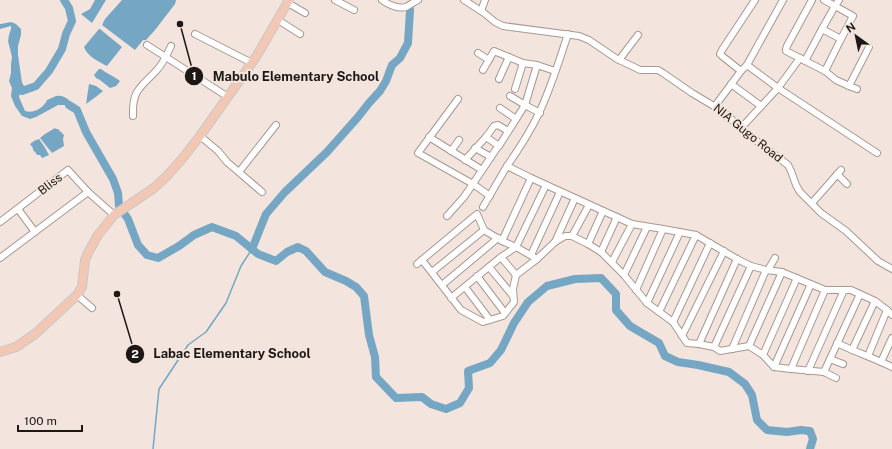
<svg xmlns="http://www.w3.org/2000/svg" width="892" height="449" font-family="'Public Sans',sans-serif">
<rect width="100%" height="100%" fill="#f3e4dd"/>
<g fill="#75a7c4">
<polygon points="95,0 106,0 92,23 81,14 90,9"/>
<polygon points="122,0 176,0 175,4 155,30 146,40 143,40 135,50 102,25 105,19"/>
<path d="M11,22L16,24L21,29V35L18,46V55L22,83L19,97L25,111C33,114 44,108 47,100C50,99 53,97 56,96C65,94 73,103 77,110L66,105H58L36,117L30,119L22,116L15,106L11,96L12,88L9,81L11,73V64L12,57L8,41L9,35L11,29V26L0,29V24H1Z"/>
<path d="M99,29H100L122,47L107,66C99,62 87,56 84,47Z"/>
<path d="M99,69H101C107,74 114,76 120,81L116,86L110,88L100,80L96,78L94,75Z"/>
<polygon points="89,84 96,86 103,91 97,96 86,104"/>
<polygon points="55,128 56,129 58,129 64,135 63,139 64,146 52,153 40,138 45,134"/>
<polygon points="39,139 44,146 49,155 42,158 40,155 37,155 36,153 33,150 33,148 30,144 34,141"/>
</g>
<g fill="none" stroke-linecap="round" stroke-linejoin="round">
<polyline stroke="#75a7c4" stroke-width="1.5" points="153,449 159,389 188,345 206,332 226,303 241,266 252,249"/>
<g stroke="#75a7c4" stroke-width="8">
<polyline points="15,78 22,91 36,86 49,71 62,49 66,34 72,21 69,8 64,0"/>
<polyline points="69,105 77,110 86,132 113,179 118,193 119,206 128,219 138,245 147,255 158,258 179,246 194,235 212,227 236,236 258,254 276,261 287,252 298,247 306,251 325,272 346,281 356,287 364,296 369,335 375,357 376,377 396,398 422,397 431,404 446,409 460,403 469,388 468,371 490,363 501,350 514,323 528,302 547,286 575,279 601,278 616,294 616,310 630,326 659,343 665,356 678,362 698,365 729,372 745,384 752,395 757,420 767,430 787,432 801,430 810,431 813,439 810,449"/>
<polyline points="252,249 266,214 285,192 327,152 358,117 369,103 380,91 386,81 392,65 400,58 408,43 410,10"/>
</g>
<defs>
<g id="minor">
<polyline points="335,0 354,10"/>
<path d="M382,0C388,5 399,9 406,7C410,5 414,2 418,0"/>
<polyline points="464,0 484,13 495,22 503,26 579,36 589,40 617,59 634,67 640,70 658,70 663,73 692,93 722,111 749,135 788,165 791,171 796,185 800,192 821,213 846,231 878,261 892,269"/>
<polyline points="783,0 747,65 778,88 877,153"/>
<polyline points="812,0 787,46 786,49 786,51 825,71 836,80 849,86 869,47"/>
<polyline points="839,0 835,6 853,16 841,39"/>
<polyline points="288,3 305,13"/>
<polyline points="481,11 485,0"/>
<polyline points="278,20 300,34"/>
<polyline points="822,29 841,39 825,71"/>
<polyline points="195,34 252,63"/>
<path d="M568,34C559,61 551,88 539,113C530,132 519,149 507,166L531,178L632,224L663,229L696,235L737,259L751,266L766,270L782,272L825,290H851L875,301L887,310L892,315"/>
<polyline points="147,45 228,97"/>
<polyline points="478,53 489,60"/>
<polyline points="619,60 638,35"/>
<polyline points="805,61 822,29 835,6 824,0"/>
<polyline points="747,65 741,71 722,56 720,54 722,50 755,0"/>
<polyline points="483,70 494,51 523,63 537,65 555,71"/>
<polyline points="499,79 509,57"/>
<polyline points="731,84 761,106"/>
<polyline points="849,86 857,89"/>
<polyline points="515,89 523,63"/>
<polyline points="510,96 525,105 540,113"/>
<polyline points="458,99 418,153 473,184 490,196"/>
<polyline points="715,106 741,71"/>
<polyline points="500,108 516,119"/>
<path d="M133,116C132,90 140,88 156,71C163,64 167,55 171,46"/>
<polyline points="741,128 778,88 800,58"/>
<polyline points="508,131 498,125 494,126 486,137 499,146 525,105 537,65"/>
<polyline points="200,136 218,151 227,162 262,192"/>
<polyline points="429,137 482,170"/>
<polyline points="475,148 491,157"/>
<polyline points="451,151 459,140"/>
<polyline points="465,160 486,137"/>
<polyline points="239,172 276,125"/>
<polyline points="837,174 847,184"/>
<polyline points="812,203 841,170"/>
<polyline points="483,207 507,166"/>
<polyline points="18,209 35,232"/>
<polyline points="447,216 464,197 499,145"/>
<polyline points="0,222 68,170 88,192 114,215"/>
<polyline points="572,236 589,205"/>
<polyline points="502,241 531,178"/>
<polyline points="555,242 565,236 572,236 588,244 601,252 624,275 647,303 673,322 687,343 699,344 714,347 720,351 749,346 763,355 774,367 791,369 824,372 836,378"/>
<polyline points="588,244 603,211"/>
<polyline points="601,252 617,217"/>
<polyline points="531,255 560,192"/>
<polyline points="501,257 516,247 546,185"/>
<polyline points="0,258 88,192"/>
<polyline points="422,260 461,310 483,322 503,316 514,302 513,289 516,275 537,259 555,242 575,198"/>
<polyline points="612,262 632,224"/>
<polyline points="417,264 477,214 484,230 502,241 516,247 537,259"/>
<polyline points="489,267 513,296"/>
<polyline points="768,270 775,258"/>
<polyline points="432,272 484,230"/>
<polyline points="624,275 647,227"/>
<polyline points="477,276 505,313"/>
<polyline points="442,285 498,238"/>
<polyline points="465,287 490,320"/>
<polyline points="636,290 663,229"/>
<polyline points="77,295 92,308"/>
<polyline points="451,298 501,257 516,275"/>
<polyline points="647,303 680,232"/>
<polyline points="659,312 696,235"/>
<polyline points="673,322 710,243"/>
<polyline points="682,336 724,251"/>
<path d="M837,343C855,352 874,358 892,367"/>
<polyline points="699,344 737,259"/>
<polyline points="749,346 782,272"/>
<polyline points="714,347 751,266"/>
<polyline points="732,349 766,270"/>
<polyline points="852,350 875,301"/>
<polyline points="763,355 797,278"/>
<polyline points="868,356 887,310"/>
<polyline points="830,359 843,364"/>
<polyline points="881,362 892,338"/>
<polyline points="774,367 811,284"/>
<polyline points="791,369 825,290"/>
<polyline points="808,371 844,290"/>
<polyline points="824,372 860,294"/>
</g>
<polyline id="major" points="0,352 16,347 35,334 77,295 82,287 85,260 89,251 98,235 114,215 154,188 166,177 182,159 200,136 256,57 289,0"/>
</defs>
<use href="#minor" stroke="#a79993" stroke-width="8"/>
<use href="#major" stroke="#c9c7c7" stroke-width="10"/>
<use href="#minor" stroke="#fff" stroke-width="6"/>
<use href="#major" stroke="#f2c8b5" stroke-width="8"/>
</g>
<g text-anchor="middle" stroke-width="4" stroke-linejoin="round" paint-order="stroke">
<g font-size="12" fill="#1d1715" stroke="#f3e4dd">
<text transform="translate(748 133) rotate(39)" y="4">NIA Gugo Road</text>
<text transform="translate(50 184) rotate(-38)" y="4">Bliss</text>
</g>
</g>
<path fill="none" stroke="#1d1715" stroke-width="1.5" d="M180 24L194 76M117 294L135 354"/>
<g fill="#1d1715" stroke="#f3e4dd" stroke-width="1.5">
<circle cx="180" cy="24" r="4"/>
<circle cx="117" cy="294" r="4"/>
<circle cx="194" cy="76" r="10"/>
<circle cx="135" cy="354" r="10"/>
</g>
<g font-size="12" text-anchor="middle" font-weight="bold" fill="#fff">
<text x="194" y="80">1</text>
<text x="135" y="358">2</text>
</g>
<g font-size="13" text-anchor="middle" font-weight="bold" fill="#1d1715" stroke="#f3e4dd" stroke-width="4" stroke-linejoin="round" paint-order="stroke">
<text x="296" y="81">Mabulo Elementary School</text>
<text x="232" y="358">Labac Elementary School</text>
</g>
<g transform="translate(856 36) rotate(327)" stroke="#f3e4dd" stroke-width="3" paint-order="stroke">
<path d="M0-3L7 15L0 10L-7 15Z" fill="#1d1715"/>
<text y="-6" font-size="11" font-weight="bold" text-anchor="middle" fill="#1d1715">N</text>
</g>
<path d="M18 425v6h64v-6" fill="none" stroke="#1d1715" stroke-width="2"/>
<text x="24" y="425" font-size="12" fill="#1d1715" stroke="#f3e4dd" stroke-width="3" paint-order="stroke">100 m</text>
</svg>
